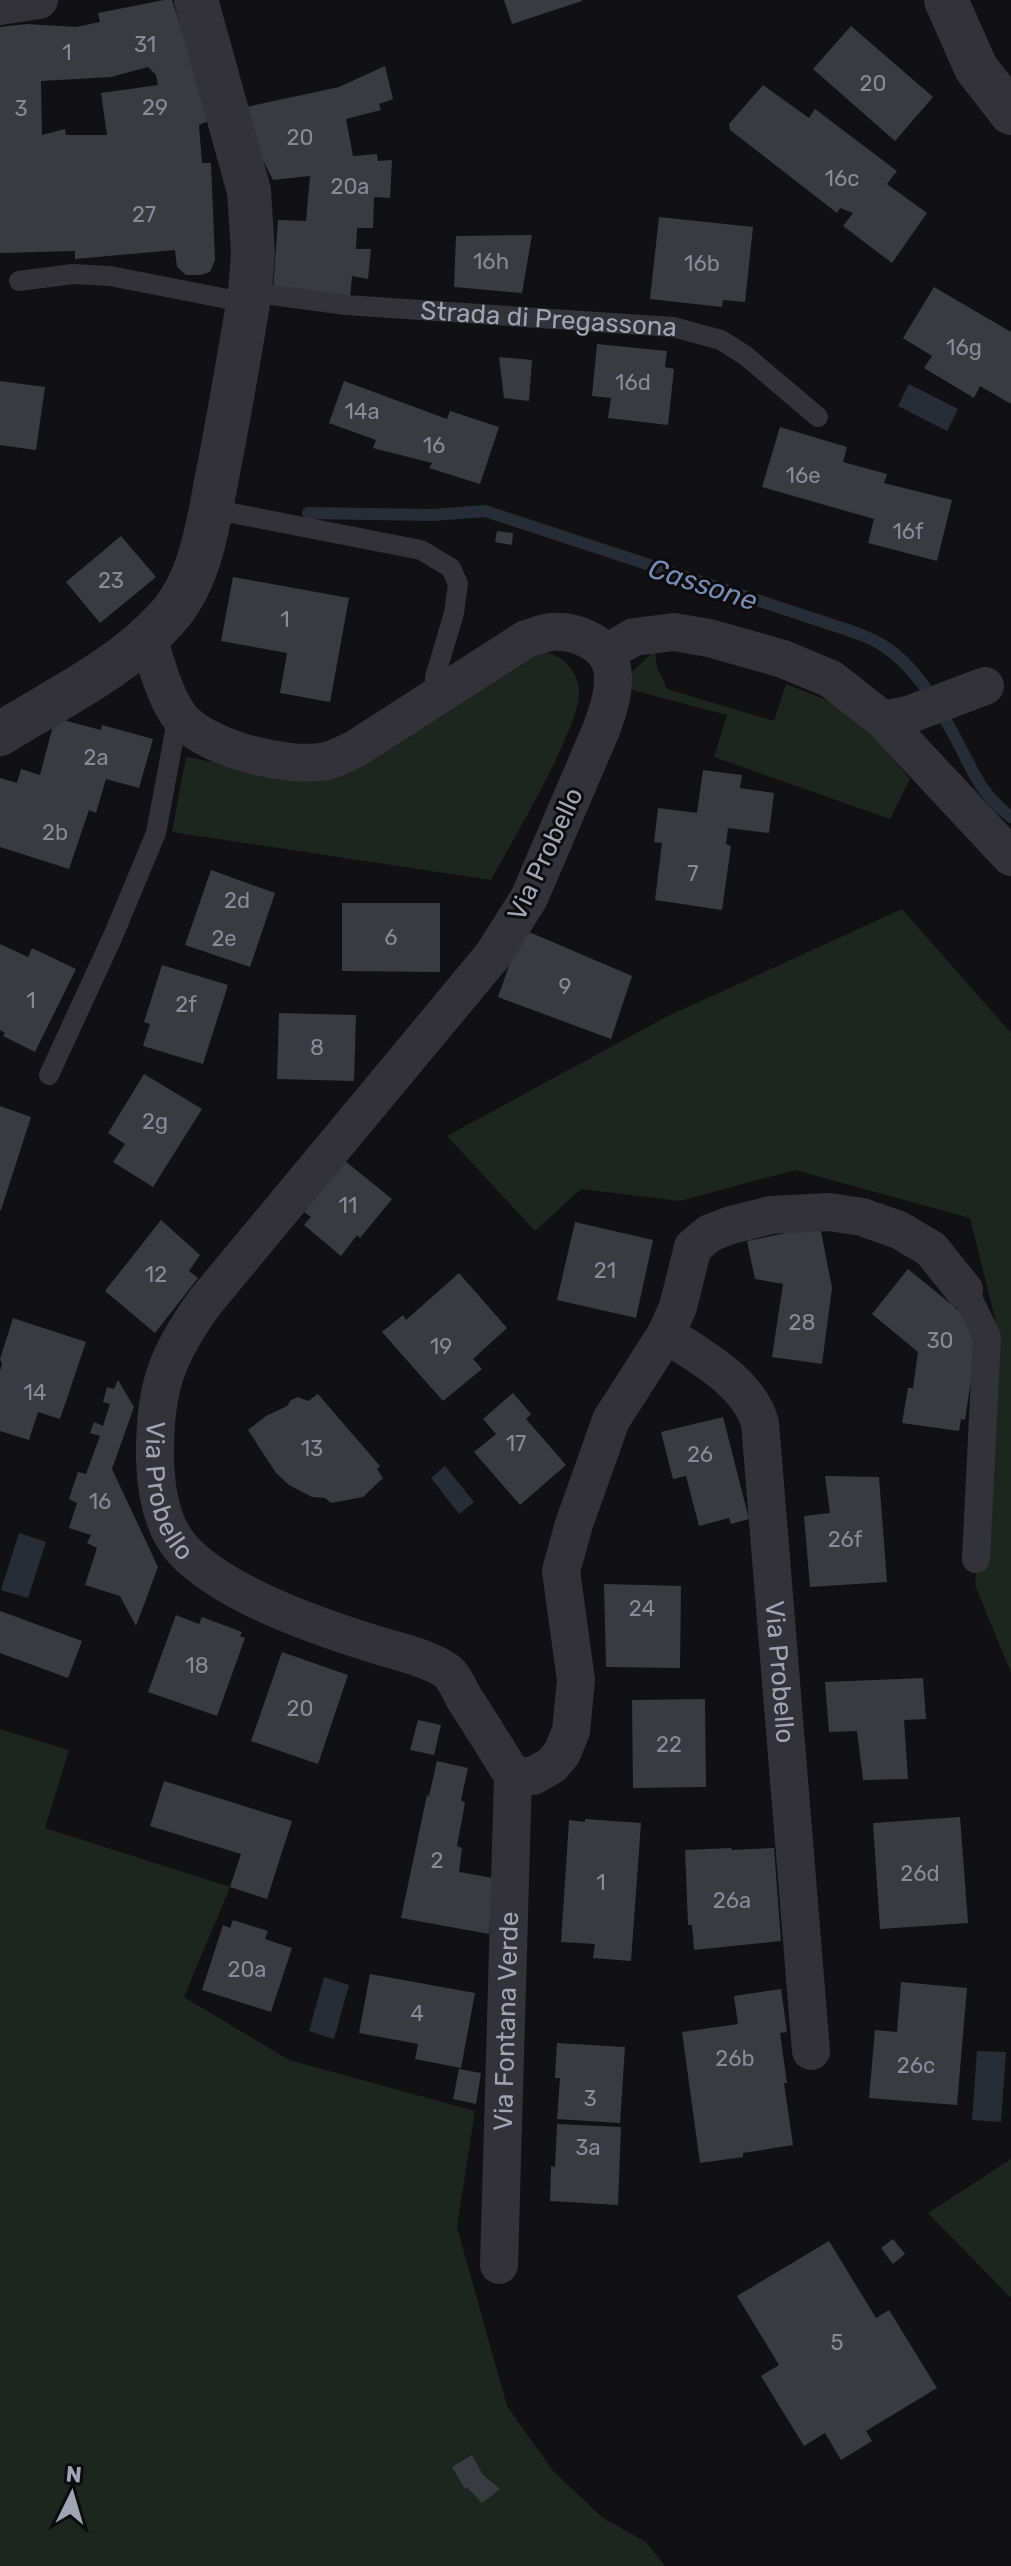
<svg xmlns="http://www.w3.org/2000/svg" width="1011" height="2566" font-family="Rubik,sans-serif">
<rect width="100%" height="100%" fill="#111113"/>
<g fill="#1d251f">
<path d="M532,650C555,651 576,663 579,690C582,725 511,843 491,880L172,832L186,757L300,778Z"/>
<polygon points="655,650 657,667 667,689 774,721 786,684 852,710 910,779 890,819 714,757 727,715 628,689 632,672"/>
<polygon points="902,909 1011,1033 1011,1673 975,1585 999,1335 970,1218 795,1170 680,1201 581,1189 535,1231 447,1136 666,1017"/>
<polygon points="0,1729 69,1750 45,1828 230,1887 184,1997 289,2060 475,2111 457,2227 507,2406 553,2471 603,2518 646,2542 665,2566 0,2566"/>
<polygon points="1011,2159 1011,2298 928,2213"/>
</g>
<g fill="#272d37">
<polygon points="909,384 958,409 947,431 898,406"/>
<polygon points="445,1466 474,1502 459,1514 431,1478"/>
<polygon points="19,1533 46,1542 28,1598 1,1590"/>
<polygon points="324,1977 349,1985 334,2039 309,2031"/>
<polygon points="977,2051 1006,2052 1001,2122 972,2120"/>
</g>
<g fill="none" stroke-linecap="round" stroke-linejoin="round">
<path stroke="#272d37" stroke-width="12" d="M308,513L433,515L485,511L848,630C859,634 872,638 882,645C915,665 937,704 955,737C973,770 979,793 1011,817"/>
</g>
<g fill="#3a3b40" fill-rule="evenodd">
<path d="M164,0H172L211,120L199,125L202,163H211L215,260L210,272L201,275H186L177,267L175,250L75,259V251L0,253V27L26,24L76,27L100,22L98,13ZM148,67L156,75L158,85L101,93L107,135H66L65,129L42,135L41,81L111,77Z"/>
<polygon points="504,0 582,0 582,1 512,24"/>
<polygon points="851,26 933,97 895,141 813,69"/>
<polygon points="385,66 393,99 379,104 381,110 346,119 353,156 377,154 378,161 392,160 390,198 374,197 373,228 357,228 356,249 371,249 368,279 352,276 350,299 273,292 278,220 306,221 310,176 273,180 237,109 339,87"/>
<polygon points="763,85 809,118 815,109 897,171 887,184 927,213 892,263 843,226 853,213 840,208 837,213 730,130 729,124"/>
<polygon points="659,217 753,227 745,302 723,300 722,307 650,299"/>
<polygon points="532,235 522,293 454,287 456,236"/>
<polygon points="934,287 1011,332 1011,404 980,386 974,398 924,368 932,356 903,338"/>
<polygon points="597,344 667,351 665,367 674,369 668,425 608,418 611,398 592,396"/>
<polygon points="499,357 532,360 529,401 504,398"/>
<polygon points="0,381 45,387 36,450 0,445"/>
<polygon points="344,381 447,419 450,411 499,427 480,484 429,468 432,463 373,448 376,440 329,423"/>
<polygon points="780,427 847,447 843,462 887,474 884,483 952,500 937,561 868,543 874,519 762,487"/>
<polygon points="497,531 513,533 512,545 495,542"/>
<polygon points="121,536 156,577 100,623 66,582"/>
<polygon points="233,577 349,598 330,702 280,693 287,653 221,641"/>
<polygon points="55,718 101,730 102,725 153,739 139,788 106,779 96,813 89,810 69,869 0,847 0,778 17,783 21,769 40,775"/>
<polygon points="703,770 742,775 740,788 774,793 769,833 728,828 726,844 731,846 722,910 655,900 662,843 654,842 658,808 697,813"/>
<polygon points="211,870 275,893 250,967 185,945"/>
<polygon points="342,903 440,903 440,972 342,971"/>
<polygon points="522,929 632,976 611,1039 498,997"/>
<polygon points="0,944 28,957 32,948 76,969 35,1052 3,1036 5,1033 0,1030"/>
<polygon points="162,965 228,985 203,1064 143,1046 150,1024 144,1022"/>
<polygon points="279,1013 356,1015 354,1081 277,1079"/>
<polygon points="144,1074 202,1109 153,1187 113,1162 125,1144 108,1133"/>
<polygon points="0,1106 31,1117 1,1210 0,1210"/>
<polygon points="345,1161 392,1199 360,1238 357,1235 341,1256 304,1225 311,1217 304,1212"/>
<polygon points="161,1220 200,1255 189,1271 198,1278 155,1333 105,1291"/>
<polygon points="575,1222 653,1240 636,1318 557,1300"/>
<polygon points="820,1226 832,1288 822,1364 772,1357 783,1284 755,1279 747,1241"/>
<polygon points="908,1269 979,1327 965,1420 961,1419 959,1431 902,1423 908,1388 913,1388 918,1352 872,1314"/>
<polygon points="459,1273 507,1328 473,1359 482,1369 443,1401 382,1332 403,1315 406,1320"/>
<polygon points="13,1318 86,1342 60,1419 38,1412 29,1440 0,1431 0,1371 2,1364 0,1359"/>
<polygon points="118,1380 134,1407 112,1469 158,1567 136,1626 120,1596 85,1585 97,1548 87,1543 91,1535 69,1528 77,1503 69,1499 78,1472 86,1474 100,1436 90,1433 94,1422 103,1426 110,1404 103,1402 107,1387 114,1389"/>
<polygon points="513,1393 531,1414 526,1419 566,1465 520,1505 474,1452 496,1434 483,1419"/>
<polygon points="318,1394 380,1466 377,1469 383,1478 363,1497 331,1503 325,1498 312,1497 289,1485 276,1473 248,1430 266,1416 287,1406 291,1400 298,1397 308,1401"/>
<polygon points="723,1417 749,1519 731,1524 729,1518 699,1526 686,1476 673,1479 661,1432"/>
<polygon points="825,1476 879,1477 887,1582 810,1587 804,1516 830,1513"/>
<polygon points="604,1584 681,1586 680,1668 606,1667"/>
<polygon points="0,1611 82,1641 68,1678 0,1653"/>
<polygon points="176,1615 199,1624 202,1617 242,1632 240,1636 245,1638 217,1716 148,1692"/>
<polygon points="282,1652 348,1675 318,1764 251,1741"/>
<polygon points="923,1678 926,1719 904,1720 908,1779 863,1780 857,1731 829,1732 825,1682"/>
<polygon points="705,1699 706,1787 633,1788 632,1700"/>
<polygon points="418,1720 441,1725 434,1755 410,1750"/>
<polygon points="437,1761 468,1768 461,1800 465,1803 457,1846 462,1848 459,1872 493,1878 489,1934 401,1918 427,1795 429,1796"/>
<polygon points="164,1781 292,1821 267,1899 230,1887 241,1854 150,1826"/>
<polygon points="960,1817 968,1923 880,1929 873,1823"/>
<polygon points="585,1819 641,1823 631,1961 593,1958 595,1944 561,1942 569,1820 585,1822"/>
<polygon points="731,1848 732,1850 774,1848 781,1941 694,1950 692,1925 688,1925 685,1850"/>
<polygon points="233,1920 268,1931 265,1939 292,1948 271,2012 202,1990 223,1925 230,1928"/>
<polygon points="370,1974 475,1993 461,2068 415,2059 418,2044 359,2033"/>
<polygon points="901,1982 967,1988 957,2105 869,2098 875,2030 897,2032"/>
<polygon points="781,1989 787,2032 780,2033 787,2083 784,2083 793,2145 743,2153 743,2157 700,2163 682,2032 738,2024 734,1996"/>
<polygon points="557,2043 625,2047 620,2123 557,2119 560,2078 555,2078"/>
<polygon points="459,2069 481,2073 476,2104 453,2099"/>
<polygon points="557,2124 621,2127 618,2205 550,2201 551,2166 555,2167"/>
<polygon points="893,2239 905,2254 893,2264 881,2248"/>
<polygon points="829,2241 876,2318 889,2310 937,2388 866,2431 872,2441 841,2460 825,2433 804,2446 761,2376 779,2365 737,2296"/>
<polygon points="472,2455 483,2475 500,2489 482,2503 467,2487 465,2489 452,2467"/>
</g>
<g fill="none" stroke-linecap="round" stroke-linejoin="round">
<g stroke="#323238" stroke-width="20">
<polyline points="19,281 73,274 110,276 248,303"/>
<path id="s1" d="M250,292L346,305L673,327L721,340L746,356L818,417"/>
<polyline points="211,509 421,550 451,568 458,584 454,613 435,677 436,699"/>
<polyline points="49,1075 113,936 156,833 178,715"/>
</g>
<polyline stroke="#323238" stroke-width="28" points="964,1290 987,1337 976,1559"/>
<g stroke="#323238" stroke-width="38">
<polyline points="0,6 39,0"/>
<path id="s2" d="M148,638C156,662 163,691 177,713C199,748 288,769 326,761C336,759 346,753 355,749L526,639C534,637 542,633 551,632C574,630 607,642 612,668C616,689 608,711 601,730L529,898L493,955L205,1302C165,1357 154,1391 155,1460C156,1491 162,1528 184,1551C227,1596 321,1628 380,1646C400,1652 432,1659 448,1672C455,1678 460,1691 464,1698C481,1724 497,1750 513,1776H533L552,1765L562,1753L571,1731L576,1680L561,1571L574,1524L611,1420L666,1334L678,1307L693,1247L710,1233L731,1225L771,1215L829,1212L862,1217L899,1230L931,1249L964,1290"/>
<polyline points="606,653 634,637 674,632 709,638 783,659 831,679 883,720 1011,857"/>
<polyline points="883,720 908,715 985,686"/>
<path id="s3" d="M666,1334C701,1357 748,1382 760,1423L811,2051"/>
<path id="s4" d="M499,2265L513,1776"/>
</g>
<g stroke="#323238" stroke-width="44">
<polyline points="946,0 976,68 1011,113"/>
<path d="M0,734C56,699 120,669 165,620C202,580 208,523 218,472C230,412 240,352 250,292L253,253L249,191L196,0"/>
</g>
</g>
<g text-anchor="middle" stroke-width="6" stroke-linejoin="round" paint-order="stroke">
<g font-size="22" fill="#878a97">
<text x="145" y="52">31</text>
<text x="67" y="60">1</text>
<text x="873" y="91">20</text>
<text x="155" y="115">29</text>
<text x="21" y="116">3</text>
<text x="300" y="145">20</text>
<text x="842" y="186">16c</text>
<text x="350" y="194">20a</text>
<text x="144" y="222">27</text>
<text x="491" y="269">16h</text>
<text x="702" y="271">16b</text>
<text x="964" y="355">16g</text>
<text x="633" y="390">16d</text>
<text x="362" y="419">14a</text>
<text x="434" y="453">16</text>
<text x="803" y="483">16e</text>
<text x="908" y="539">16f</text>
<text x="111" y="588">23</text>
<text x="285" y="627">1</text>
<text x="96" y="765">2a</text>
<text x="55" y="840">2b</text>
<text x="693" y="881">7</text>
<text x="237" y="908">2d</text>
<text x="391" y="945">6</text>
<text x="224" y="946">2e</text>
<text x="565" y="994">9</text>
<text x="31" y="1008">1</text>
<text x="186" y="1012">2f</text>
<text x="317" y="1055">8</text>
<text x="155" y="1129">2g</text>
<text x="348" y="1213">11</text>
<text x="605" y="1278">21</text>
<text x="156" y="1282">12</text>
<text x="802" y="1330">28</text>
<text x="940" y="1348">30</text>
<text x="441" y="1354">19</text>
<text x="35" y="1400">14</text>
<text x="516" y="1451">17</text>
<text x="312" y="1456">13</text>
<text x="700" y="1462">26</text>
<text x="100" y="1509">16</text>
<text x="845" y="1547">26f</text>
<text x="642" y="1616">24</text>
<text x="197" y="1673">18</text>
<text x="300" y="1716">20</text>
<text x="669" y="1752">22</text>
<text x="437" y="1868">2</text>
<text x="920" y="1881">26d</text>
<text x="601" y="1890">1</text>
<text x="732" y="1908">26a</text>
<text x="247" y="1977">20a</text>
<text x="417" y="2021">4</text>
<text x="735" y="2066">26b</text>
<text x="916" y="2073">26c</text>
<text x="590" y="2106">3</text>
<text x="588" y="2155">3a</text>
<text x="837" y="2350">5</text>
</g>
<g font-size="26" fill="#a1a4b4" stroke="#0c0c0e">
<text dy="9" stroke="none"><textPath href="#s1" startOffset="300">Strada di Pregassona</textPath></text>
<text transform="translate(545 854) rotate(-65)" y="9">Via Probello</text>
<text dy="9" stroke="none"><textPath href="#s2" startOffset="1548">Via Probello</textPath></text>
<text dy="9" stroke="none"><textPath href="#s3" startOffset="382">Via Probello</textPath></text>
<text dy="9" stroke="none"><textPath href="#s4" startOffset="244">Via Fontana Verde</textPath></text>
</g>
<g font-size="28" font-style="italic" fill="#768bb2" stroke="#0c0c0e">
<text transform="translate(703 584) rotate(18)" y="10">Cassone</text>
</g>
</g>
<g transform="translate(72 2494) rotate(5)" stroke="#0c0c0e" stroke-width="6" paint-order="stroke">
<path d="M0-6L14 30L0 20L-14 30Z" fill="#a1a4b4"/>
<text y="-12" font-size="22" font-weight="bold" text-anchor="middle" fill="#a1a4b4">N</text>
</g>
</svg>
